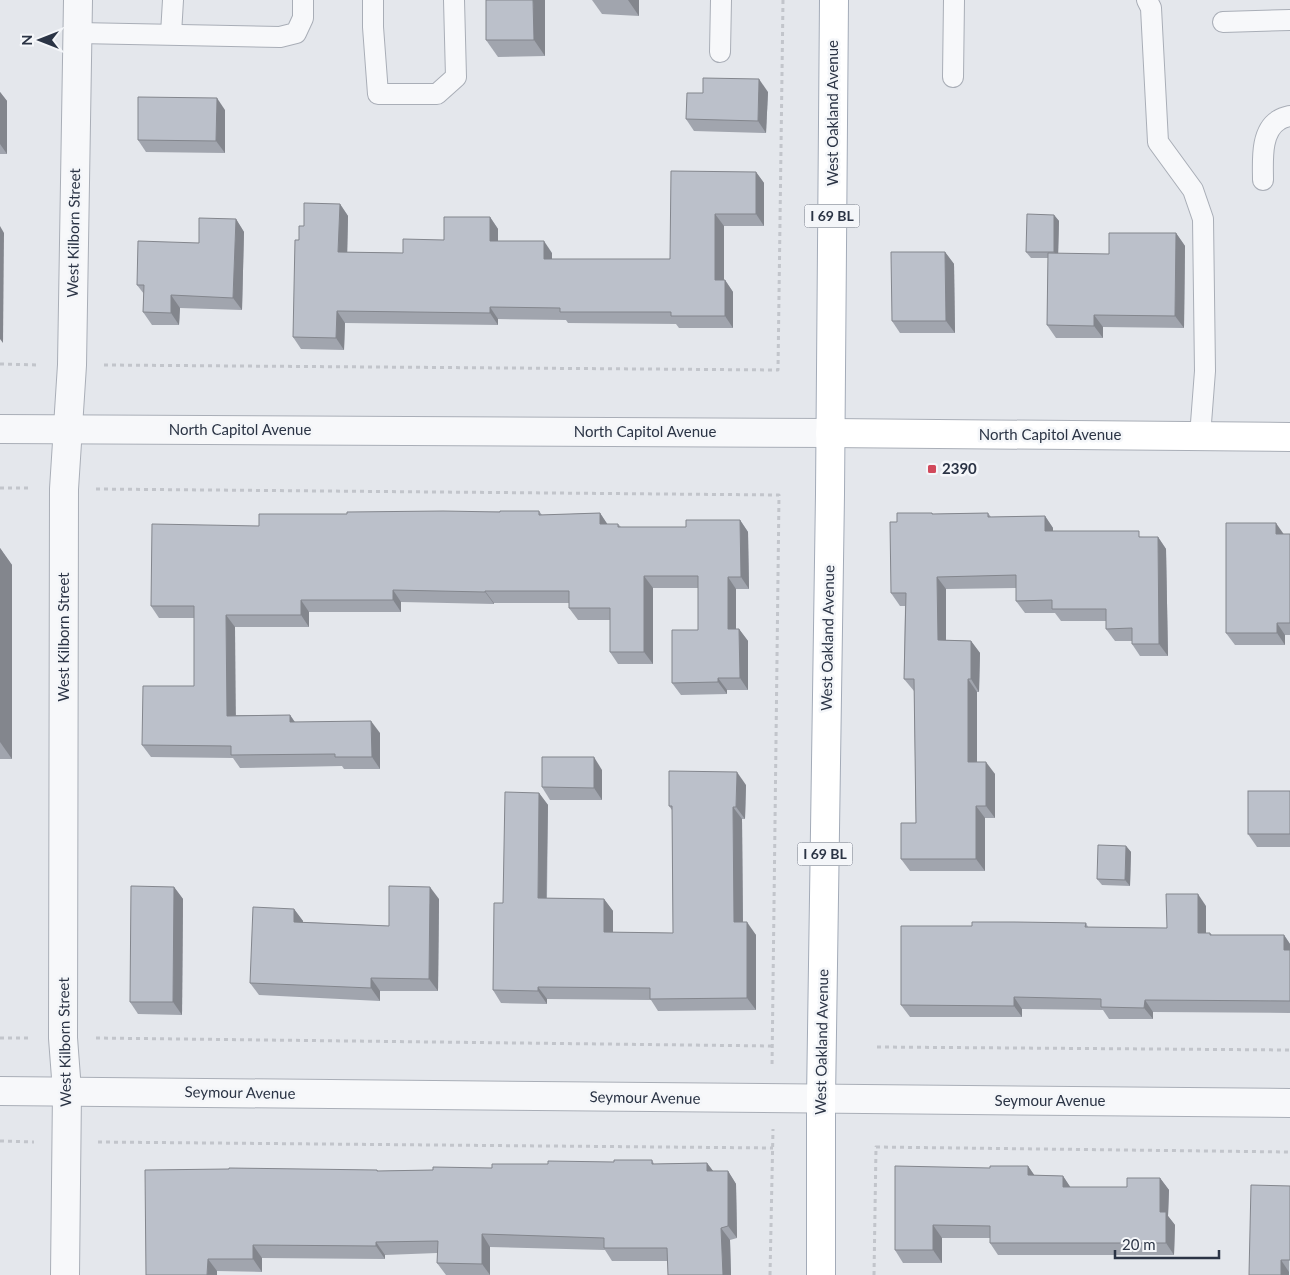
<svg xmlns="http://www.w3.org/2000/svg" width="1290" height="1275" font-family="Lato,sans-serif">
<rect width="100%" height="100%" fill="#e4e7ec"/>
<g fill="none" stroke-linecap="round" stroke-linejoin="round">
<defs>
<g id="lane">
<polyline points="373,0 373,27 378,94 437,94 456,77 454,0"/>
<polyline points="1147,0 1151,8 1158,142 1193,190 1203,219 1205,371 1200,436"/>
<polyline points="1223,22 1290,20"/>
<polyline points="78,33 280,37 296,33 303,18 303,0"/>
<polyline points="171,34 173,0"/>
<polyline points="720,52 721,0"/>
<polyline points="953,77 954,0"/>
<path d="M1263,180C1263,162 1260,131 1279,120C1282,118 1286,117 1290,116"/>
</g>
<g id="street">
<polyline points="0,429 830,433"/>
<polyline points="0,1091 1290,1103"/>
<polyline points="65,1275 67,1091 63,1038 64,489 72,365 78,0"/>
</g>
<polyline id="secondary" points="830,433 1290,437"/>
<polyline id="primary" points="821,1275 821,1099 830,494 834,0"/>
</defs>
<use href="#lane" stroke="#a9aeb7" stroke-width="22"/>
<use href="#street" stroke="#a9aeb7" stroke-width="30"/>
<use href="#secondary" stroke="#a9aeb7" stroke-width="30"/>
<use href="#primary" stroke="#a3abb8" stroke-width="30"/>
<g stroke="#c2c5cb" stroke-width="3" stroke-dasharray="4 4" stroke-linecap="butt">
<polyline points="0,364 40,365"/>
<polyline points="104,365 778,370 783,0"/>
<polyline points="0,488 32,488"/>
<polyline points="96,489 779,495 772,1068"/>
<polyline points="0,1038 32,1038"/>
<polyline points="96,1038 772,1046"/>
<polyline points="877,1047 1290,1050"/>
<polyline points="0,1141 34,1142"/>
<polyline points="98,1142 773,1148"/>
<polyline points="770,1275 773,1129"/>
<polyline points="874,1275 876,1147 1290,1152"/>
</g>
<use href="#lane" stroke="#f7f8fa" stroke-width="20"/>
<use href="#street" stroke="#f7f8fa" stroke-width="28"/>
<use href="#secondary" stroke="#fff" stroke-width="28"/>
<use href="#primary" stroke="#fff" stroke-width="28"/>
</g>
<g fill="#a1a5ae">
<polygon points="545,0 545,56 498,57 486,40"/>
<polygon points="592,0 639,0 639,16 602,14"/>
<polygon points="0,92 7,101 7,154 0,154"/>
<polygon points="768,92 766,133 694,131 686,119 703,93"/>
<polygon points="225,110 225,153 146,152 138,140"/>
<polygon points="756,172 764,183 764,226 724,226 724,280 725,280 733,292 733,328 679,328 676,324 568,323 566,320 498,319 498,325 345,323 344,350 301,349 293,337 299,240 304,226 340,204 348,216 347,252 403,253 444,240 490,217 498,229 498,241 552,253 552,259 670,259"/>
<polygon points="1054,215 1059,221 1058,254 1109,254 1176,233 1185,246 1184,328 1103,327 1103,338 1056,338 1047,325 1048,258 1031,258 1026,252"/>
<polygon points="236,219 244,232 242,310 180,308 179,325 152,325 143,312 144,294 137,285 199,243"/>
<polygon points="945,252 954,264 955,333 900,333 892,321"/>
<polygon points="539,511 542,515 600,513 607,524 618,524 621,527 686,527 740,520 748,532 749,589 736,589 736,629 739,629 748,641 748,690 727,690 727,694 681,695 672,683 698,630 698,588 653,588 653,664 618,664 610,652 610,620 578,620 569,608 569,603 494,603 494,604 401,602 401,612 309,612 309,627 235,627 235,715 290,715 295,722 380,733 380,769 344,769 342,766 240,768 233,758 151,757 142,745 194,686 194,618 159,618 151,606 259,526 347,514"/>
<polygon points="932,513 933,514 988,513 991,517 1045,516 1053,528 1053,531 1143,537 1158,537 1166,549 1168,656 1140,656 1132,644 1132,641 1115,641 1106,629 1106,621 1061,621 1055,613 1025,613 1016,601 1016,588 946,589 946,640 971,641 980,653 979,692 977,692 977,762 995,774 995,818 985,818 985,871 910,871 901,859 916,823 914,691 904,679 905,606 900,606 891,593 897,522"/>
<polygon points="1284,534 1290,534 1290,635 1285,635 1285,645 1235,645 1226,633"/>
<polygon points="0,548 12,565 12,759 0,759"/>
<polygon points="602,770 602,800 550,800 542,787"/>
<polygon points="746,785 745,819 742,819 743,922 756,935 756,1010 658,1011 651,1000 547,999 547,1004 501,1003 493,990 503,903 539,793 548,805 547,898 604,899 613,911 613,932 673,933 672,810 669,806"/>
<polygon points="1290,791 1290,847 1257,847 1248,834"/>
<polygon points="1126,846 1131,852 1130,886 1102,885 1097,879"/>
<polygon points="174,887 183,899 182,1015 138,1014 130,1002"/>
<polygon points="439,899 438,991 380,991 380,1001 259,995 250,983 294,909 303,921 303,922 389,926"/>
<polygon points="1206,906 1206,933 1210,933 1212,935 1284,935 1290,944 1290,1013 1153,1012 1153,1019 1109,1019 1103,1010 1022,1009 1022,1017 910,1017 901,1005 972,926 1086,923 1088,927 1167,928"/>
<polygon points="652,1160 654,1164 707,1163 713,1171 728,1171 736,1184 737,1238 730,1240 731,1275 668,1275 668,1261 612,1261 605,1250 490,1247 490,1275 446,1275 437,1263 437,1253 385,1255 385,1259 262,1258 262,1272 217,1271 146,1275 377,1170 378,1171 433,1170 492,1168 548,1164 614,1162"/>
<polygon points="1028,1166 1034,1175 1063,1176 1070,1187 1127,1187 1160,1178 1169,1190 1168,1216 1175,1225 1174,1255 998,1255 990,1243 990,1238 942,1238 942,1263 903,1263 895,1250 990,1168"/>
<polygon points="1290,1186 1289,1275 1249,1275"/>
</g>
<g fill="#83868d">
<polygon points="533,0 545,0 545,56 534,40"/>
<polygon points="628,0 639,0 639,16"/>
<polygon points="759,79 768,92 766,133 758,121"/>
<polygon points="0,92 7,101 7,154 0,144"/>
<polygon points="217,98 225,110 225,153 216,141"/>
<polygon points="756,172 764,183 764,226 756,214"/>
<polygon points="340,204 348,216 347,264 338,252"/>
<polygon points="715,214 724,226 724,292 715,280"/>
<polygon points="1054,215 1059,221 1058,259 1054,252"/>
<polygon points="490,217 498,229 498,253 490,241"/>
<polygon points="236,219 244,232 242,310 233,298"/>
<polygon points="0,226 4,233 3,343 0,339"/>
<polygon points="1176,233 1185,246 1184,328 1175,316"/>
<polygon points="544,241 552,253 552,270 544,259"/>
<polygon points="945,252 954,264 955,333 946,321"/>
<polygon points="725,280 733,292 733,328 725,316"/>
<polygon points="171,295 180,308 179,325 171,313"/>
<polygon points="490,307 498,319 498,325 490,313"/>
<polygon points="337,311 345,323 344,350 336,338"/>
<polygon points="1094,315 1103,327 1103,338 1094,326"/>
<polygon points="600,513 608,525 600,524"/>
<polygon points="1045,516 1053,528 1053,544 1045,531"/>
<polygon points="740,520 748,532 749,589 741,577"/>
<polygon points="1276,523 1285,536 1276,534"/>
<polygon points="1158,537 1166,549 1168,656 1159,644"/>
<polygon points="0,548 12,565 12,759 0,742"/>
<polygon points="644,576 653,588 653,664 644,652"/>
<polygon points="728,577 736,589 736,641 728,629"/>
<polygon points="937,577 946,589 946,653 938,640"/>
<polygon points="393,590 401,602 401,612 393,600"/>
<polygon points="485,591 494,603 494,604 485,592"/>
<polygon points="301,600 309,612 309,627 301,615"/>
<polygon points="226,615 235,627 236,728 227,716"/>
<polygon points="1277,623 1285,635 1285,645 1277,633"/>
<polygon points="739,629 748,641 748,690 740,678"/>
<polygon points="971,641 980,653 979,692 971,679"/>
<polygon points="718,678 727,690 727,694 718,682"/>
<polygon points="968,679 977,692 977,774 968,762"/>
<polygon points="290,715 298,727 290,722"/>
<polygon points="371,721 380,733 380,769 372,757"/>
<polygon points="594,757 602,770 602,800 594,788"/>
<polygon points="986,762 995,774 995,818 986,806"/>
<polygon points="737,772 746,785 745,819 736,807"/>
<polygon points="539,793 548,805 546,911 538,898"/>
<polygon points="976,806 985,818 985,871 976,859"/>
<polygon points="733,807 742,819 743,935 734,922"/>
<polygon points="1126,846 1131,852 1130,886 1125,880"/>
<polygon points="174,887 183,899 182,1015 173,1002"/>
<polygon points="430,887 439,899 438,991 429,979"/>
<polygon points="1198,894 1206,906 1206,945 1198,933"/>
<polygon points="604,899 613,911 613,944 604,932"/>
<polygon points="294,909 303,921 302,934 294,922"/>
<polygon points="747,922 756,935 756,1010 747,998"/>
<polygon points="1284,935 1290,944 1290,958 1284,950"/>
<polygon points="371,978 380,991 380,1001 371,988"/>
<polygon points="538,987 547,999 547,1004 538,991"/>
<polygon points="1014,997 1022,1009 1022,1017 1014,1006"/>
<polygon points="1145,1000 1153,1012 1153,1019 1144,1008"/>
<polygon points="707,1163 716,1175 707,1171"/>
<polygon points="1028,1166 1037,1179 1028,1175"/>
<polygon points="728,1171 736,1184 737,1238 728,1226"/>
<polygon points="1063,1176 1071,1188 1063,1187"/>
<polygon points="1160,1178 1169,1190 1168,1216 1175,1225 1174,1255 1166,1243 1160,1212"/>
<polygon points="933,1225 942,1238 942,1263 933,1250"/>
<polygon points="721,1228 730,1240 731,1275 723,1275"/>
<polygon points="482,1234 490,1247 490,1275 482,1264"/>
<polygon points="376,1242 385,1255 385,1259 376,1246"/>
<polygon points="253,1245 262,1258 262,1272 253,1259"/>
<polygon points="208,1259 217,1271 217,1275 207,1275"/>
<polygon points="1281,1260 1289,1272 1289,1275 1281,1275"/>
</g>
<g fill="#bbc0ca" stroke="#83868d">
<polygon points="486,0 533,0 534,40 486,40"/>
<polygon points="703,78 759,79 758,121 686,119 687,93 703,93"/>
<polygon points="138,97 217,98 216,141 138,140"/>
<polygon points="671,171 756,172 756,214 715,214 715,280 725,280 725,316 671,316 671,312 560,312 560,308 490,307 490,313 337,311 336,338 293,337 295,240 299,240 299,226 304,226 304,203 340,204 338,252 403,253 403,239 444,240 444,217 490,217 490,241 544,241 544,259 670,259"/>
<polygon points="1027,214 1054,215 1054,252 1026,252"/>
<polygon points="199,218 236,219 233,298 171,295 171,313 143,312 144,285 137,285 138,241 199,243"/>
<polygon points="1109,233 1176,233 1175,316 1094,315 1094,326 1047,325 1048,253 1109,254"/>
<polygon points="891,252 945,252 946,321 892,321"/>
<polygon points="443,511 500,512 500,511 539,511 539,515 600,513 600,524 618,524 618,527 686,527 686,520 740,520 741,577 728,577 728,629 739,629 740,678 718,678 718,682 672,683 672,630 698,630 698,576 644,576 644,652 610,652 610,608 569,608 569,591 485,591 485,592 393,590 393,600 301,600 301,615 226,615 227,716 290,715 290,722 371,721 372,757 335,757 335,754 231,755 231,746 142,745 143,686 194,686 194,606 151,606 152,524 259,526 259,514 347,514 347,512"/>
<polygon points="897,513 932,513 932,514 988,513 988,517 1045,516 1045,531 1139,531 1139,537 1158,537 1159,644 1132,644 1132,628 1106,629 1106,609 1052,609 1052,600 1016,601 1016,575 937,577 938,640 971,641 971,679 968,679 968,762 986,762 986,806 976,806 976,859 901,859 901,823 916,823 914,679 904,679 906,593 891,593 890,522 897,522"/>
<polygon points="1226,523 1276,523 1276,534 1290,534 1290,623 1277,623 1277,633 1226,633"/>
<polygon points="542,757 594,757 594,788 542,787"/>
<polygon points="669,771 737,772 736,807 733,807 734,922 747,922 747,998 650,999 650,988 538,987 538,991 493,990 494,903 503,903 505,792 539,793 538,898 604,899 604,932 673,933 672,806 669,806"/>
<rect x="1248" y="791" width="42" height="43"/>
<polygon points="1098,845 1126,846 1125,880 1097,879"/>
<polygon points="131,886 174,887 173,1002 130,1002"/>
<polygon points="389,886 430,887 429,979 371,978 371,988 250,983 253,907 294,909 294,922 389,926"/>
<polygon points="1166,894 1198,894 1198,933 1210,933 1210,935 1284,935 1284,950 1290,950 1290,1001 1145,1000 1144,1008 1101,1007 1101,999 1014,997 1014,1006 901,1005 901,926 972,926 972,922 1014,922 1086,923 1085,927 1167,928"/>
<polygon points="614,1160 652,1160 652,1164 707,1163 707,1171 728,1171 728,1226 721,1228 723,1275 668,1275 667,1248 604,1248 604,1238 482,1234 482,1264 437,1263 438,1241 376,1242 376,1246 253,1245 253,1259 208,1259 207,1275 146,1275 145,1170 229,1169 229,1168 377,1170 377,1171 433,1170 433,1167 492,1168 492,1164 548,1164 548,1161 614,1162"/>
<polygon points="895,1166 990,1168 990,1166 1028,1166 1028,1175 1063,1176 1063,1187 1127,1187 1127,1178 1160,1178 1160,1212 1166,1212 1166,1243 990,1243 990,1226 933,1225 933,1250 895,1250"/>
<polygon points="1251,1185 1290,1186 1290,1260 1281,1260 1281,1275 1249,1275"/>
</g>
<rect fill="#d1495b" stroke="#f4f6f9" stroke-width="2" x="927" y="464" width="10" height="10" rx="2.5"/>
<g text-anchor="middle" stroke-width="5" stroke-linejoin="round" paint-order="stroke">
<g fill="#f4f6f9" stroke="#676e7b" stroke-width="1">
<rect x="804.5" y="204.5" width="55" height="23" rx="4"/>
<rect x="797.5" y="842.5" width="55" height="23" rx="4"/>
</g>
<g font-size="14" font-weight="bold" fill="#2b3445">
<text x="832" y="221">I 69 BL</text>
<text x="825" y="859">I 69 BL</text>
</g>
<g font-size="15" fill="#2b3445" stroke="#f4f6f9">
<text transform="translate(833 113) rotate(-90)" y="5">West Oakland Avenue</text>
<text transform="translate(74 233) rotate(-89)" y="5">West Kilborn Street</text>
<text x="240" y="435">North Capitol Avenue</text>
<text x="645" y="437">North Capitol Avenue</text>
<text x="1050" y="440">North Capitol Avenue</text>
<text transform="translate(64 637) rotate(-90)" y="5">West Kilborn Street</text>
<text transform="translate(828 638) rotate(-89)" y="5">West Oakland Avenue</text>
<text transform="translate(65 1042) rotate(-91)" y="5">West Kilborn Street</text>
<text transform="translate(822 1042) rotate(-89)" y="5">West Oakland Avenue</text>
<text transform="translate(240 1093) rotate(1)" y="5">Seymour Avenue</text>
<text transform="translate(645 1098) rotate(1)" y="5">Seymour Avenue</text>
<text x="1050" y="1106">Seymour Avenue</text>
</g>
<g font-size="15" font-weight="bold" fill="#2b3445" stroke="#f4f6f9" text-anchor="start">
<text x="942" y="474">2390</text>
</g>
</g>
<g transform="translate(40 40) rotate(270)" stroke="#f4f6f9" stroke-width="4" paint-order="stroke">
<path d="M0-4L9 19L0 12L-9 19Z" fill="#2b3445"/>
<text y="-8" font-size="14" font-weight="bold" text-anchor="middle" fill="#2b3445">N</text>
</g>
<path d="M1115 1250v8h104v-8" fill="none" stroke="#2b3445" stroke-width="2.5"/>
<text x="1122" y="1250" font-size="15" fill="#2b3445" stroke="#f4f6f9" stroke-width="4" paint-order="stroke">20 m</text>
</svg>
